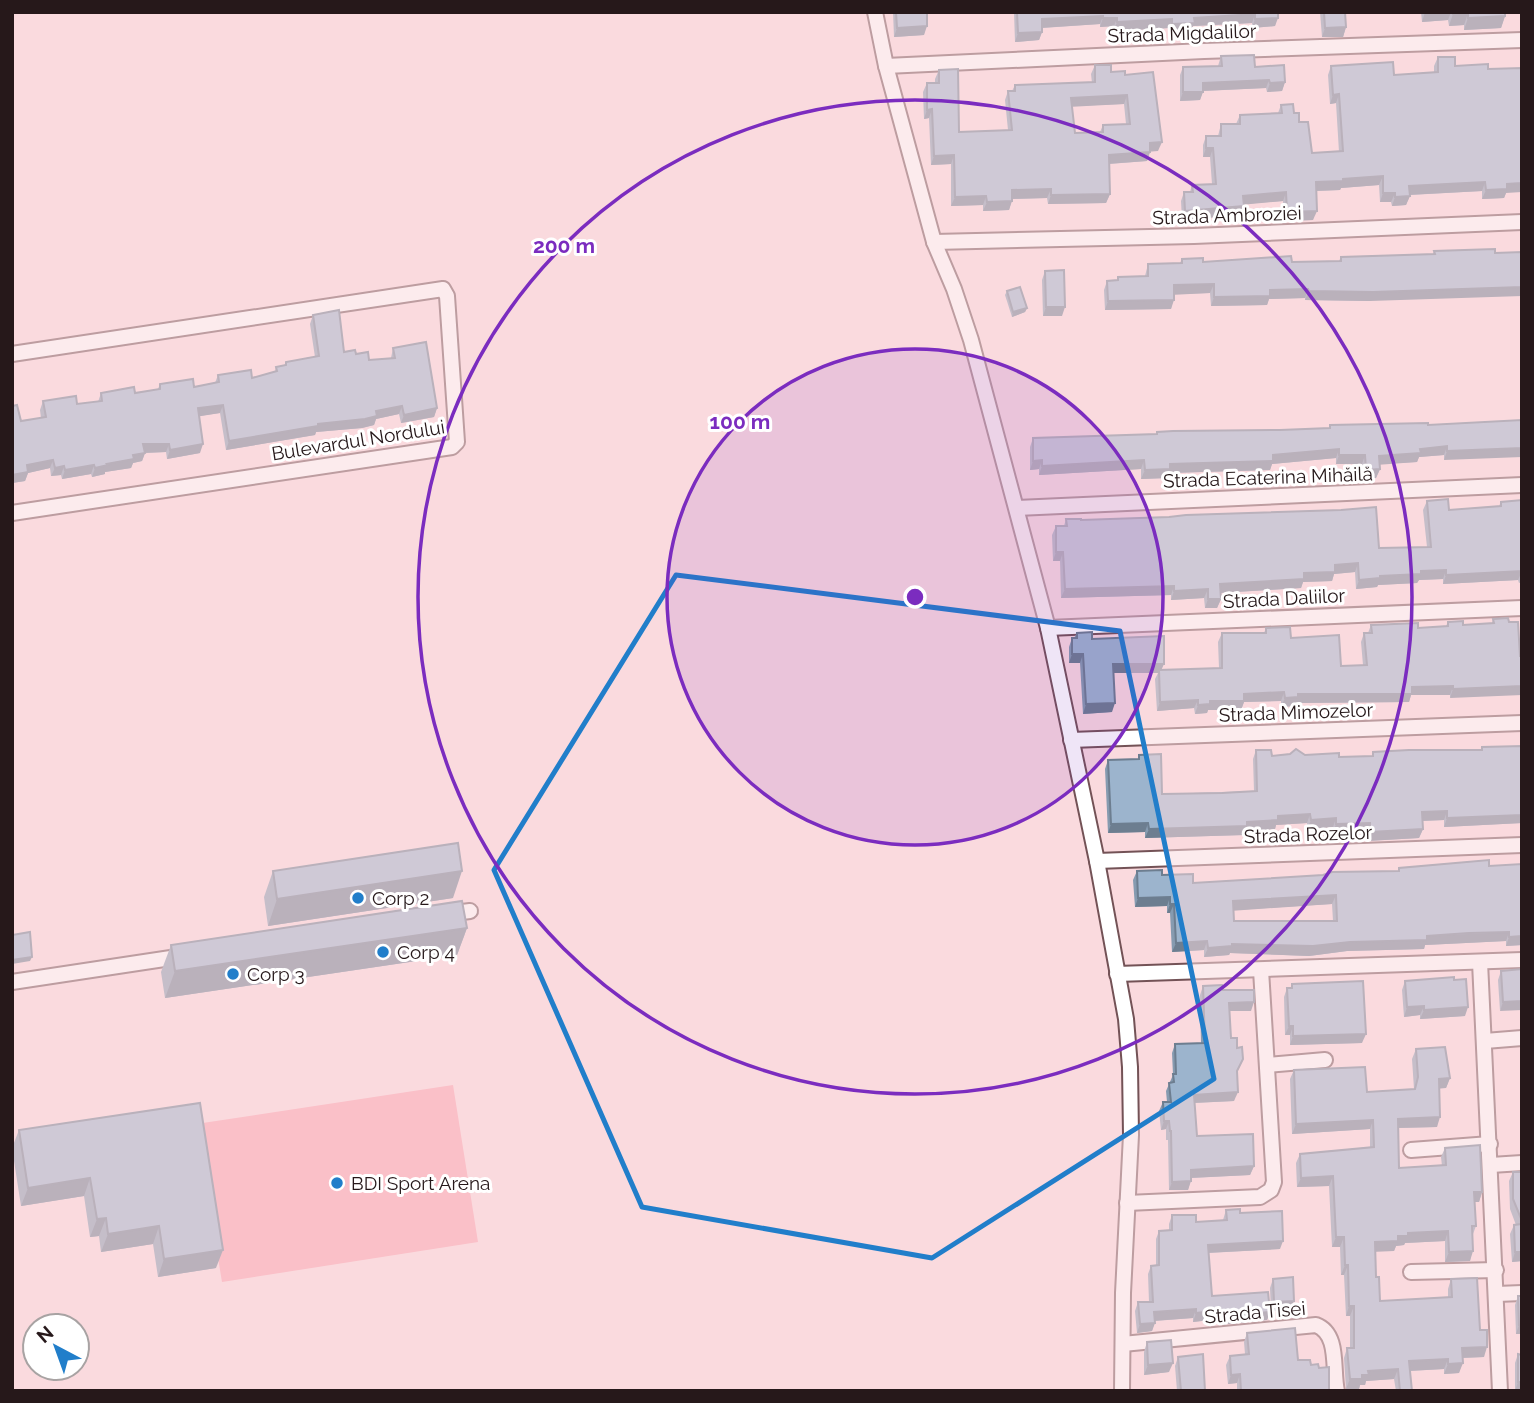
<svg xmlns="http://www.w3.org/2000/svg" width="1534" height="1403" font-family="Raleway,sans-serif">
<rect width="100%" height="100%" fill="#fadade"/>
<polygon fill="#fb9fad" points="453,1085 478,1242 222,1282 196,1124"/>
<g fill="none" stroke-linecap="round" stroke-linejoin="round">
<defs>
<g id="minor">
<polyline points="875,12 886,66 934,242 954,289 971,340 1048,628 1097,861 1126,1019 1130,1067 1131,1135 1123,1293 1122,1391"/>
<polyline points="886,66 1204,51 1522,40"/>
<polyline points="934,242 1194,236 1522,222"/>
<polyline points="12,354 443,289 447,296 457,442 452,447 12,513"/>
<polyline points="1017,508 1522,485"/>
<polyline points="1048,628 1522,608"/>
<polyline points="1071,740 1522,723"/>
<polyline points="1097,861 1522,845"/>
<polyline points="446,914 470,911"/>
<polyline points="1480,962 1500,1391"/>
<polyline points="1117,974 1522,960"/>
<polyline points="12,982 184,956"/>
<polyline points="1485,1041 1522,1038"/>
<polyline points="1267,1065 1325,1060"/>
<polyline points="1411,1150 1490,1144"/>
<polyline points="1491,1165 1522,1163"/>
<polyline points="1127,1203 1260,1197 1271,1190 1274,1182 1261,970"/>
<polyline points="1411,1272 1496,1270"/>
<polyline points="1497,1294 1522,1293"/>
<path d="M1123,1344L1316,1325C1340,1334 1332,1370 1337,1391"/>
</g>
</defs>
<use href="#minor" stroke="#735256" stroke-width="18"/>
<use href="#minor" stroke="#fff" stroke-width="14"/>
</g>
<g fill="#869bb0" fill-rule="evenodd">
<polygon points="893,12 927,12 924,35 894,37"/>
<polygon points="1014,12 1278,12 1275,26 1252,28 1252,23 1193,26 1191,32 1169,33 1169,28 1114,31 1114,26 1100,27 1100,24 1042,28 1042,32 1039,40 1015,42"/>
<polygon points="1320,12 1345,12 1346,27 1343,37 1322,37"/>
<polygon points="1421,12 1505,12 1505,16 1501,28 1464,30 1464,25 1449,26 1448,20 1422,22"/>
<polygon points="1221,56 1255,67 1285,82 1282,91 1267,92 1266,88 1203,91 1200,100 1180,101 1180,75 1183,67 1218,66"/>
<polygon points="1438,57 1455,66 1506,193 1504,198 1482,199 1482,191 1410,195 1406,205 1392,206 1391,202 1380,202 1379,185 1341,188 1340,190 1316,191 1313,220 1284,221 1283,201 1244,204 1241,215 1182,220 1181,201 1184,192 1190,192 1192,185 1212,184 1210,157 1203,157 1203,145 1206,136 1218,136 1221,124 1236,124 1240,115 1278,113 1281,105 1294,113 1299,122 1312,153 1339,152 1336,103 1330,104 1328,75 1331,66 1394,75 1434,72 1434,66"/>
<path d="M1095,65L1111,72L1125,75L1158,151H1150L1147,161L1109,164L1110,194L1106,203L1048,204L1047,198L1012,199L1009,210L983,211V205L951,206V164L931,165L929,118L924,119L923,92L927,83H935V79L939,70L959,132L1008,130L1005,100L1008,91H1012L1015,85L1092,83L1091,74ZM1124,104L1126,124L1103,125L1100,132L1075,133L1072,106Z"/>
<polygon points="1495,249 1370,301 1305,300 1305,298 1269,299 1267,305 1211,306 1210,293 1174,294 1171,309 1105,310 1104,290 1107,281 1117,280 1118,277 1145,276 1148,264 1180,263 1182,259 1203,262 1339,261 1341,257 1433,254 1434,251"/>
<polygon points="1045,271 1062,316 1043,316 1042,280"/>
<polygon points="1007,291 1027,308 1025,312 1012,317 1005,295"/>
<polygon points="313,315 344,352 356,354 369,360 391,358 393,348 437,408 434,417 401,423 399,414 376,419 374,425 362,428 316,432 315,435 303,437 226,450 220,413 199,416 200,453 167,459 166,452 145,453 142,461 133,463 131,468 105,472 105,474 92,477 91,474 62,479 61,475 51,476 50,468 28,473 25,481 12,483 12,406 21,421 41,418 40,410 43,401 77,404 98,402 101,393 135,393 158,389 160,384 194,387 215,383 218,375 252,378 275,372 276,367 284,366 286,362 315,357 310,324"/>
<polygon points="1522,420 1444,460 1444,455 1419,457 1417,462 1379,464 1380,469 1376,478 1363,479 1362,464 1336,464 1336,458 1272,464 1270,470 1168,473 1167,478 1141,479 1141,469 1039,475 1039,469 1030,470 1030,447 1033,438 1157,434 1157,432 1280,430 1329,428 1330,425 1428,425"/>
<polygon points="1522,500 1522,582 1519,583 1518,580 1443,584 1443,579 1419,580 1417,583 1378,585 1377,587 1356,589 1355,572 1334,574 1332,581 1303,582 1301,588 1221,593 1221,599 1217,608 1205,608 1204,598 1171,600 1171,595 1061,598 1060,561 1053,561 1052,535 1056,526 1064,526 1066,519 1379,548 1427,547 1423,510 1427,501 1449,510 1499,506 1501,502"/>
<polygon points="1508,618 1450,698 1450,695 1411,695 1409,702 1296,703 1295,706 1281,707 1281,701 1244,702 1241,710 1208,710 1207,713 1195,714 1194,708 1157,711 1155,679 1158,673 1113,673 1112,712 1083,714 1080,663 1069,663 1069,647 1072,638 1074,638 1077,633 1161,670 1219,668 1218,642 1222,633 1264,633 1266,628 1291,638 1341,666 1363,665 1361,642 1364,633 1368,633 1371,625 1418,628 1446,626 1448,622 1463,625 1492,623 1493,619"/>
<polygon points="1522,746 1522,823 1444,827 1444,820 1422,821 1423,829 1419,838 1367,841 1367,832 1333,833 1333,827 1307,829 1307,823 1276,825 1275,829 1245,831 1244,835 1145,838 1145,832 1108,833 1105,769 1108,760 1138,759 1139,755 1162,794 1254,791 1253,759 1256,750 1272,756 1305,755 1339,757 1372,756 1373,752 1481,750 1482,747"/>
<path d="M1489,866L1522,945L1506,946V941L1466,943L1425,945L1424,949L1347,951L1309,956L1230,953L1229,955L1204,957V950L1172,952L1170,913H1167V906L1135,907L1133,880L1137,871L1162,875L1193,883L1398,871L1399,868ZM1332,904L1333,921H1234V910Z"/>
<polygon points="273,871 453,898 268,926 264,897"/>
<polygon points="467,928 457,955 165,998 161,972 171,945"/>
<polygon points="1522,969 1500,1011 1498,980 1501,971"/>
<polygon points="1454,980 1465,1016 1420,1019 1420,1015 1404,1017 1402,990 1405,981"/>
<polygon points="1292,984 1362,1043 1290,1045 1290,1035 1285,1035 1284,997 1287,988 1291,988"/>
<polygon points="1203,986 1223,990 1251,1011 1229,1011 1231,1038 1237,1073 1234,1101 1194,1103 1197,1136 1254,1166 1250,1175 1191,1178 1188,1190 1169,1190 1168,1140 1166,1140 1166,1129 1161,1130 1159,1111 1163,1102 1167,1102 1166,1091 1173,1075 1172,1053 1175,1044 1201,1043 1200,995"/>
<polygon points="1416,1049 1450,1078 1446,1088 1439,1088 1437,1127 1398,1128 1399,1168 1442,1166 1441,1157 1445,1148 1482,1192 1479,1202 1474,1202 1476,1226 1473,1234 1470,1261 1445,1262 1445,1241 1405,1243 1404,1245 1396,1246 1394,1251 1375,1251 1376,1277 1380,1301 1448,1297 1448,1289 1451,1279 1480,1330 1484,1357 1462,1358 1459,1373 1444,1374 1444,1369 1410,1371 1412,1391 1396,1391 1394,1379 1366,1381 1365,1385 1360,1385 1359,1389 1346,1389 1344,1358 1347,1348 1350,1348 1350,1316 1346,1316 1344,1275 1341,1275 1340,1247 1332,1247 1329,1186 1297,1187 1296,1163 1300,1154 1370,1147 1370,1129 1292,1134 1290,1079 1294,1070 1367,1092 1414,1089 1412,1059"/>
<polygon points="200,1103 216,1268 158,1277 153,1244 101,1252 99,1236 90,1237 84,1196 21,1206 12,1148 19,1130"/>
<polygon points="1513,1172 1522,1172 1522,1261 1512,1262 1510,1234 1514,1225 1516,1225 1510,1209 1509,1181"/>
<polygon points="1226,1210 1240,1213 1280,1249 1208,1253 1212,1296 1270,1312 1267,1320 1218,1325 1218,1319 1193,1322 1193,1318 1155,1321 1152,1331 1137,1333 1135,1311 1138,1302 1149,1302 1148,1274 1151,1266 1156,1265 1156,1239 1159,1231 1169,1231 1169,1224 1172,1215 1196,1222 1223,1220"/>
<polygon points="1273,1279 1290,1310 1271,1311 1270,1288"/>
<polygon points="1518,1296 1522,1334 1516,1334 1515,1305"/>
<polygon points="1247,1333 1298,1360 1319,1368 1329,1391 1237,1391 1237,1383 1228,1384 1226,1365 1230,1356 1245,1354 1244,1342"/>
<polygon points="1147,1342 1169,1372 1144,1375 1144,1352"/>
<polygon points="1518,1354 1522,1391 1515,1391 1515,1363"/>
<polygon points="1178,1357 1205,1391 1177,1391 1175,1366"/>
</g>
<g fill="#6d7e90">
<polygon points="1425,12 1451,12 1448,20 1422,22"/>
<polygon points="1468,13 1464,25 1449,26 1453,14"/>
<polygon points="1255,14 1252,23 1193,26 1191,32 1169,33 1172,24 1194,18"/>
<polygon points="1103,16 1100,24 1039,28 1042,19"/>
<polygon points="1505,16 1501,28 1464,30 1468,18"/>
<polygon points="1103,18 1117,18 1114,26 1100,27"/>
<polygon points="1278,18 1275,26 1252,28 1255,19"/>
<polygon points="1172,19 1169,28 1114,31 1117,22"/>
<polygon points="927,26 924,35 894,37 897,28"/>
<polygon points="1346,27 1343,37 1322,37 1325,28"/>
<polygon points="1042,32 1039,40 1015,42 1018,33"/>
<polygon points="1269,80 1266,88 1200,91 1203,83"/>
<polygon points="1285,82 1282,91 1267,92 1270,83"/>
<polygon points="1183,92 1203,92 1200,100 1180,101"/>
<polygon points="1339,94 1336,103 1330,104 1333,95"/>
<polygon points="1127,95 1124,104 1068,107 1071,98"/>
<polygon points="932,109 929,118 924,119 927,110"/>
<polygon points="1162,142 1158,151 1146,152 1150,143"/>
<polygon points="1206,148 1213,148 1210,157 1203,157"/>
<polygon points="1150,152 1147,161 1106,164 1109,155"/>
<polygon points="954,155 951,164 931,165 934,156"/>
<polygon points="1383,176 1379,185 1341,188 1340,190 1313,191 1316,182 1343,179"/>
<polygon points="1485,182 1482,191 1406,195 1409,186"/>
<polygon points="1522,183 1522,192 1506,193 1504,198 1482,199 1486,190 1507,184"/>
<polygon points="1051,189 1047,198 1009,199 1012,190"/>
<polygon points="1286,192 1283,201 1240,205 1243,196"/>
<polygon points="1383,193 1395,193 1391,202 1380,202"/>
<polygon points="1110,194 1106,203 1048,204 1051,195"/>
<polygon points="986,196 983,205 951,206 955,197"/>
<polygon points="1410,196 1406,205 1392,206 1395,197"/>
<polygon points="1012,201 1009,210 983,211 987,202"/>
<polygon points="1244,206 1241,215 1182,220 1185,211"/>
<polygon points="1317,211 1313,220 1284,221 1287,212"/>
<polygon points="1214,284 1210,293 1170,295 1174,285"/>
<polygon points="1522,287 1522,296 1370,301 1305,300 1309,291"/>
<polygon points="1308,289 1305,298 1269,299 1267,305 1211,306 1214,297 1270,290"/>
<polygon points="1174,300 1171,309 1105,310 1108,301"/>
<polygon points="1046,307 1065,307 1062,316 1043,316"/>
<polygon points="1027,308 1025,312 1012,317 1013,312"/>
<polygon points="223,405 220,413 195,417 198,408"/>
<polygon points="402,406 399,414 376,419 374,425 362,428 316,432 315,435 226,450 229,441"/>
<polygon points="437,408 434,417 401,423 404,415"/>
<polygon points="143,444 169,444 166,452 140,453"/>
<polygon points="203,444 200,453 167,459 170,450"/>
<polygon points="1447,446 1444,455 1419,457 1417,462 1376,465 1379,456 1420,449"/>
<polygon points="1522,448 1522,457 1444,460 1447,451"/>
<polygon points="1339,449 1336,458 1272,464 1270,470 1168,473 1167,478 1141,479 1145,470 1170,464"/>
<polygon points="145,453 142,461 133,463 131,468 105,472 105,474 92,477 95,468 133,455"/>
<polygon points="1339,455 1365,455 1362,464 1336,464"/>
<polygon points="53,460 50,468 28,473 25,481 12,483 12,475 27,465"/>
<polygon points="1042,460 1039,469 1030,470 1033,461"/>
<polygon points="1144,460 1141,469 1039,475 1042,466"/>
<polygon points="94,465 91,474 62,479 65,470"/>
<polygon points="64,466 61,475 51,476 55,468"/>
<polygon points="1380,469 1376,478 1363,479 1366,470"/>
<polygon points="1056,552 1063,552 1060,561 1053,561"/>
<polygon points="1358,563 1355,572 1334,574 1332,581 1303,582 1301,588 1217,593 1220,584 1304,573 1335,565"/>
<polygon points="1446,570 1443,579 1419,580 1417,583 1378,585 1377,587 1356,589 1359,580 1380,576 1421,571"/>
<polygon points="1522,571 1518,580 1443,584 1446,575"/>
<polygon points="1174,586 1171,595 1061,598 1065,589"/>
<polygon points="1208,589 1204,598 1171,600 1174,591"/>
<polygon points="1208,599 1221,599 1217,608 1205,608"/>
<polygon points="1072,654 1083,654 1080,663 1069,663"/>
<polygon points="1113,664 1164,664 1160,673 1159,670 1158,673 1109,673"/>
<polygon points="1453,686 1450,695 1411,695 1409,702 1296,703 1295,706 1281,707 1285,698 1298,694 1412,687"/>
<polygon points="1522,686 1522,695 1450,698 1453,689"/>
<polygon points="1284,692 1281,701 1244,702 1241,710 1208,710 1207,713 1195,714 1198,705 1210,701 1244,694"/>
<polygon points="1198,700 1194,708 1157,711 1160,702"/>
<polygon points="1115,703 1112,712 1083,714 1086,704"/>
<polygon points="1447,811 1444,820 1419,821 1422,812"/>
<polygon points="1310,814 1307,823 1276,825 1275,829 1245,831 1244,835 1145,838 1149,829 1247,822 1278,816"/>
<polygon points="1522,815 1522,823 1444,827 1447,818"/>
<polygon points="1336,818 1333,827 1307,829 1311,820"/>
<polygon points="1148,823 1145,832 1108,833 1111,824"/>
<polygon points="1370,823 1367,832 1333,833 1336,824"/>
<polygon points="1423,829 1419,838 1367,841 1370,832"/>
<polygon points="462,871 453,898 268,926 277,899"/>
<polygon points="1336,895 1332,904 1230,911 1233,901"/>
<polygon points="1170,897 1167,906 1135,907 1138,898"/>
<polygon points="1170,904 1174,904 1170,913 1167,913"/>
<polygon points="467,928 457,955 165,998 175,971"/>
<polygon points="1509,932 1506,941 1425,945 1424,949 1347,951 1309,956 1230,953 1229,955 1204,957 1208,948 1232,944 1350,942 1427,936"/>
<polygon points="1522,936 1522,945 1506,946 1509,937"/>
<polygon points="1207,941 1204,950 1172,952 1176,943"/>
<polygon points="32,957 30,961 12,964 12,960"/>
<polygon points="1522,1001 1522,1010 1500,1011 1503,1002"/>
<polygon points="1254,1002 1251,1011 1226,1011 1229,1003"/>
<polygon points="1424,1006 1420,1015 1404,1017 1407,1007"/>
<polygon points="1468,1007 1465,1016 1420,1019 1424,1010"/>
<polygon points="1289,1026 1293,1026 1290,1035 1285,1035"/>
<polygon points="1366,1034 1362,1043 1290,1045 1293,1036"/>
<polygon points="1450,1078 1446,1088 1435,1089 1439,1079"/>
<polygon points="1238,1092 1234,1101 1191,1103 1194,1095"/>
<polygon points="1440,1117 1437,1127 1394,1128 1398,1119"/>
<polygon points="1373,1120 1370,1129 1292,1134 1296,1124"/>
<polygon points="1164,1121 1169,1121 1166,1129 1161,1130"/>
<polygon points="1254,1166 1250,1175 1188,1178 1191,1170"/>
<polygon points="1333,1176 1329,1186 1297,1187 1301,1178"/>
<polygon points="90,1178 84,1196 21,1206 28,1188"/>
<polygon points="1191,1181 1188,1190 1169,1190 1172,1182"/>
<polygon points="1474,1192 1482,1192 1479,1202 1470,1202"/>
<polygon points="106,1218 99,1236 90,1237 97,1219"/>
<polygon points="159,1226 153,1244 101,1252 108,1234"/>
<polygon points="1448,1231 1445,1241 1405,1243 1404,1245 1396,1246 1394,1251 1371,1252 1375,1242 1408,1233"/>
<polygon points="1336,1237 1344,1237 1340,1247 1332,1247"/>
<polygon points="1283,1241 1280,1249 1204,1253 1208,1245"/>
<polygon points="223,1250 216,1268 158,1277 164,1259"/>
<polygon points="1473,1251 1470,1261 1445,1262 1449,1252"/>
<polygon points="1515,1252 1522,1252 1522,1261 1512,1262"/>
<polygon points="1345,1265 1348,1265 1344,1275 1341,1275"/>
<polygon points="1294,1301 1290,1310 1271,1311 1274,1302"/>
<polygon points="1349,1306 1354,1306 1350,1316 1346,1316"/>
<polygon points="1196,1309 1193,1318 1151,1321 1154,1312"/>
<polygon points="1221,1310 1218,1319 1193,1322 1196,1313"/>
<polygon points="1270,1312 1267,1320 1218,1325 1221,1316"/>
<polygon points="1155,1323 1152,1331 1137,1333 1140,1324"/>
<polygon points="1519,1325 1522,1325 1522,1334 1516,1334"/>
<polygon points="1487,1347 1484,1357 1458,1358 1462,1348"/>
<polygon points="1448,1359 1444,1369 1406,1371 1409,1361"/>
<polygon points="1173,1363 1169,1372 1144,1375 1148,1365"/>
<polygon points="1463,1363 1459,1373 1444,1374 1448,1364"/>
<polygon points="1398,1369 1394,1379 1366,1381 1365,1385 1360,1385 1359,1389 1346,1389 1350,1379 1362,1375 1368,1371"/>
<polygon points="1240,1374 1237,1383 1228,1384 1231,1375"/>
<polygon points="1518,1382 1522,1382 1522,1391 1515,1391"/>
</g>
<g fill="#9cb4cd" stroke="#6d7e90" stroke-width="2" fill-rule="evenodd">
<polygon points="896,12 927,12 927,26 897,28"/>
<polygon points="1017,12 1278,12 1278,18 1255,19 1255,14 1194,18 1195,23 1172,24 1172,19 1117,22 1117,18 1103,18 1103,16 1042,19 1042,32 1018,33"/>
<polygon points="1324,12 1345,12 1346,27 1325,28"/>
<polygon points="1453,12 1505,12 1505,16 1468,18 1468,13 1453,14"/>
<polygon points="1254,55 1255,67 1284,65 1285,82 1270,83 1269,80 1203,83 1203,92 1183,92 1183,67 1222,66 1221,56"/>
<polygon points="1438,57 1455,57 1455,66 1488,64 1488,69 1522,68 1522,183 1507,184 1507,189 1486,190 1485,182 1409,186 1410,196 1395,197 1395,193 1383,193 1383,176 1343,179 1343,181 1316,182 1317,211 1287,212 1286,192 1243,196 1244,206 1185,211 1184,192 1193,192 1192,185 1216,184 1213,148 1206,148 1206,136 1221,136 1221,124 1240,124 1240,115 1282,113 1281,105 1293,104 1294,113 1299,113 1299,122 1308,122 1312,153 1343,151 1339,94 1333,95 1331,66 1393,62 1394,75 1438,72"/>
<path d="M1095,65H1111V72L1125,71V75L1153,72L1162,142L1150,143V152L1109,155L1110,194L1051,195V189L1012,190V201L987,202L986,196L955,197L954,155L934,156L932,109L927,110V83H939V70L958,69L959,132L1012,130L1008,91H1015V85L1095,82ZM1127,95L1130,124L1103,125V132L1075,133L1071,98Z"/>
<polygon points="1495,249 1495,253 1522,252 1522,287 1373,292 1309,291 1308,289 1270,290 1270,296 1214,297 1214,284 1174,285 1174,300 1108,301 1107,281 1118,280 1118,277 1148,276 1148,264 1182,263 1182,259 1203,258 1203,262 1291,256 1292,262 1341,261 1341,257 1435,254 1434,251"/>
<polygon points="1064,270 1065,307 1046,307 1045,271"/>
<polygon points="1020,287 1027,308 1013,312 1007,291"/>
<polygon points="339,310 344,352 355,350 356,354 368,352 369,360 395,358 393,348 426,342 437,408 404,415 402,406 376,411 377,416 365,419 318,424 318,426 306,428 229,441 223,405 198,408 203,444 170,450 169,444 143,444 145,453 133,455 134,459 107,464 108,465 95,468 94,465 65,470 64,466 55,468 53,460 27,465 28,472 12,475 12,406 17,405 21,421 46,417 43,401 76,396 77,404 102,401 101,393 134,387 135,393 160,389 160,384 193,379 194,387 219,382 218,375 251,370 252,378 277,371 276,367 286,365 286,362 319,356 313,315"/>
<polygon points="1522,420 1522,448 1447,451 1447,446 1420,449 1421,453 1379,456 1380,469 1366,470 1365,455 1339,455 1339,449 1273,455 1273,461 1170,464 1170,469 1145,470 1144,460 1042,466 1042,460 1033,461 1033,438 1157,434 1157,432 1173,431 1280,430 1330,428 1330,425 1428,423 1428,425"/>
<polygon points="1448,499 1449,510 1501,506 1501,502 1522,500 1522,572 1522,571 1446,575 1446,570 1421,571 1421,574 1380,576 1380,578 1359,580 1358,563 1335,565 1335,572 1304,573 1304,579 1220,584 1221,599 1208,599 1208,589 1174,591 1174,586 1065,589 1063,552 1056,552 1056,526 1067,526 1066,519 1081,519 1081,520 1169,517 1186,515 1341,510 1376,507 1379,548 1431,547 1427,501"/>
<polygon points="1508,618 1509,622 1518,622 1520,656 1522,656 1522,686 1453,689 1453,686 1412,687 1412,694 1298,694 1298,697 1285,698 1284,692 1244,694 1244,701 1210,701 1210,704 1198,705 1198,700 1160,702 1159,670 1222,668 1222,633 1266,633 1266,628 1290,627 1291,638 1339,635 1341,666 1367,665 1364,633 1372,633 1371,625 1418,623 1418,628 1448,626 1448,622 1463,621 1463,625 1494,623 1493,619"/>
<polygon points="1092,632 1092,639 1164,636 1164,664 1113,664 1115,703 1086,704 1083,654 1072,654 1072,638 1077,638 1077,633"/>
<polygon points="1522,746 1522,815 1447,818 1447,811 1422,812 1423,829 1370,832 1370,823 1336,824 1336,818 1311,820 1310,814 1278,816 1278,820 1247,822 1247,826 1149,829 1148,823 1111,824 1108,760 1139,759 1139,755 1161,754 1162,794 1222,793 1257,791 1256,750 1271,750 1272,756 1290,754 1296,749 1305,755 1339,753 1339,757 1373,756 1373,752 1409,750 1482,750 1482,747"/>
<polygon points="458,843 462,871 277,899 273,871"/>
<path d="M1489,860V866L1522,864V936L1509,937V932L1469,933L1427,936V940L1350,942L1313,946L1232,944V946L1208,948L1207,941L1176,943L1174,904H1170V897L1138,898L1137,871L1162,870V875L1193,874V883L1323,875L1332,872L1399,871V868ZM1336,895L1337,921H1234L1233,901Z"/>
<polygon points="462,901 467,928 175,971 171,945"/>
<polygon points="30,932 32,957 12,960 12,935"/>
<polygon points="1522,969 1522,1001 1503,1002 1501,971"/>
<polygon points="1454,977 1454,980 1466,979 1468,1007 1424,1010 1424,1006 1407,1007 1405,981"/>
<polygon points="1363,981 1366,1034 1293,1036 1293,1026 1289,1026 1287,988 1292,988 1292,984"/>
<polygon points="1222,985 1223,990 1254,990 1254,1002 1229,1003 1231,1038 1237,1038 1237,1048 1242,1047 1243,1059 1237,1071 1238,1092 1194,1095 1197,1136 1253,1134 1254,1166 1191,1170 1191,1181 1172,1182 1171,1131 1170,1131 1169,1121 1164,1121 1163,1102 1171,1102 1169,1083 1174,1082 1173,1074 1176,1074 1175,1044 1205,1043 1203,986"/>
<polygon points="1445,1047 1450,1078 1439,1079 1440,1117 1398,1119 1399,1168 1446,1165 1445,1148 1480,1145 1482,1192 1474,1192 1476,1226 1472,1226 1473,1251 1449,1252 1448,1231 1408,1233 1408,1236 1398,1236 1398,1241 1375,1242 1376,1277 1379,1277 1380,1301 1452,1297 1451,1279 1477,1278 1480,1330 1487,1330 1487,1347 1462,1348 1463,1363 1448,1364 1448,1359 1409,1361 1412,1391 1400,1391 1398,1369 1368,1371 1369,1375 1362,1375 1362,1379 1350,1379 1347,1348 1354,1348 1354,1306 1349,1306 1348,1265 1345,1265 1344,1237 1336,1237 1333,1176 1301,1178 1300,1154 1374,1147 1373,1120 1296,1124 1294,1070 1365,1067 1367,1092 1415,1089 1418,1077 1416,1049"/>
<polygon points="200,1103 223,1250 164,1259 159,1226 108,1234 106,1218 97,1219 90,1178 28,1188 19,1130"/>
<polygon points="1513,1172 1522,1172 1522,1221 1513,1199"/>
<polygon points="1240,1209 1240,1213 1282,1211 1283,1241 1208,1245 1212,1296 1268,1292 1270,1312 1221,1316 1221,1310 1196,1313 1196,1309 1154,1312 1155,1323 1140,1324 1138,1302 1153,1302 1151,1266 1159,1265 1159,1231 1172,1230 1172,1215 1196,1215 1196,1222 1227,1220 1226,1210"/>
<polygon points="1522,1224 1522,1252 1515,1252 1514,1225"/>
<polygon points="1293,1277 1294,1301 1274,1302 1273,1279"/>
<polygon points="1518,1296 1522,1296 1522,1325 1519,1325"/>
<polygon points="1295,1328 1298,1360 1310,1360 1311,1365 1318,1364 1319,1368 1329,1367 1329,1391 1241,1391 1240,1374 1231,1375 1230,1356 1249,1354 1247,1333"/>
<polygon points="1171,1340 1173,1363 1148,1365 1147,1342"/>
<polygon points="1203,1354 1205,1391 1181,1391 1178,1357"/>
<polygon points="1518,1354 1522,1355 1522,1382 1518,1382"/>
</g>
<path d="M0 0H1534V1403H0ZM676,575L1120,631L1214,1079L932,1258L642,1207L494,870Z" fill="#fadade" fill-opacity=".55" fill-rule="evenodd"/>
<path fill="none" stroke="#217eca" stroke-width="5" stroke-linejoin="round" d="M676,575L1120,631L1214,1079L932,1258L642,1207L494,870Z"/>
<circle cx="915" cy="597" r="248" fill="#7b2cbf" fill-opacity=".12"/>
<g fill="none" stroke="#7b2cbf" stroke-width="3.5">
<circle cx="915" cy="597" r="248"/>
<circle cx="915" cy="597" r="497"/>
</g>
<g fill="#217eca" stroke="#fff" stroke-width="2.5">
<circle cx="358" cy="898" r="7"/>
<circle cx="383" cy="952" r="7"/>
<circle cx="233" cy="974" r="7"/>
<circle cx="337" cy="1183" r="7"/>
</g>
<g text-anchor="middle" stroke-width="6" stroke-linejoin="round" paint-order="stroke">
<g font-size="19" fill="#26181a" stroke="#fff">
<text transform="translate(1182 33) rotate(-2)" y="7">Strada Migdalilor</text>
<text transform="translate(1227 215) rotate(-2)" y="7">Strada Ambroziei</text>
<text transform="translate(358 440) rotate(-9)" y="7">Bulevardul Nordului</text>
<text transform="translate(1268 477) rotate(-2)" y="7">Strada Ecaterina Mihăilă</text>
<text transform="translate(1284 598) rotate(-3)" y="7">Strada Daliilor</text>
<text transform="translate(1296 712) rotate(-2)" y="7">Strada Mimozelor</text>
<text transform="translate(1308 834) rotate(-2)" y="7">Strada Rozelor</text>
<text transform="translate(1255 1312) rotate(-5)" y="7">Strada Tisei</text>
</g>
<g font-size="19" fill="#26181a" stroke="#fff" text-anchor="start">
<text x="372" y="905">Corp 2</text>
<text x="397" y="959">Corp 4</text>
<text x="247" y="981">Corp 3</text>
<text x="351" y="1190">BDI Sport Arena</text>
</g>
</g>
<circle cx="915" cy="597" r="10" fill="#7b2cbf" stroke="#fff" stroke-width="3.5"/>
<g font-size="21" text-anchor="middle" font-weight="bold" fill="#7b2cbf" stroke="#fff" stroke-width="6" stroke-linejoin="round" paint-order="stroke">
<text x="564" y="253">200 m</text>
<text x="740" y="429">100 m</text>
</g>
<rect width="1534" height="1403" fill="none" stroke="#26181a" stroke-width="28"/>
<g transform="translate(56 1347) rotate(319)"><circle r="33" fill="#ffffff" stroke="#a8a3a3" stroke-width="2"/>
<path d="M0-5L12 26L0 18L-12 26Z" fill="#217eca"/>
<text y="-10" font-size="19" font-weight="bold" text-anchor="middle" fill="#26181a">N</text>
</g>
</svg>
